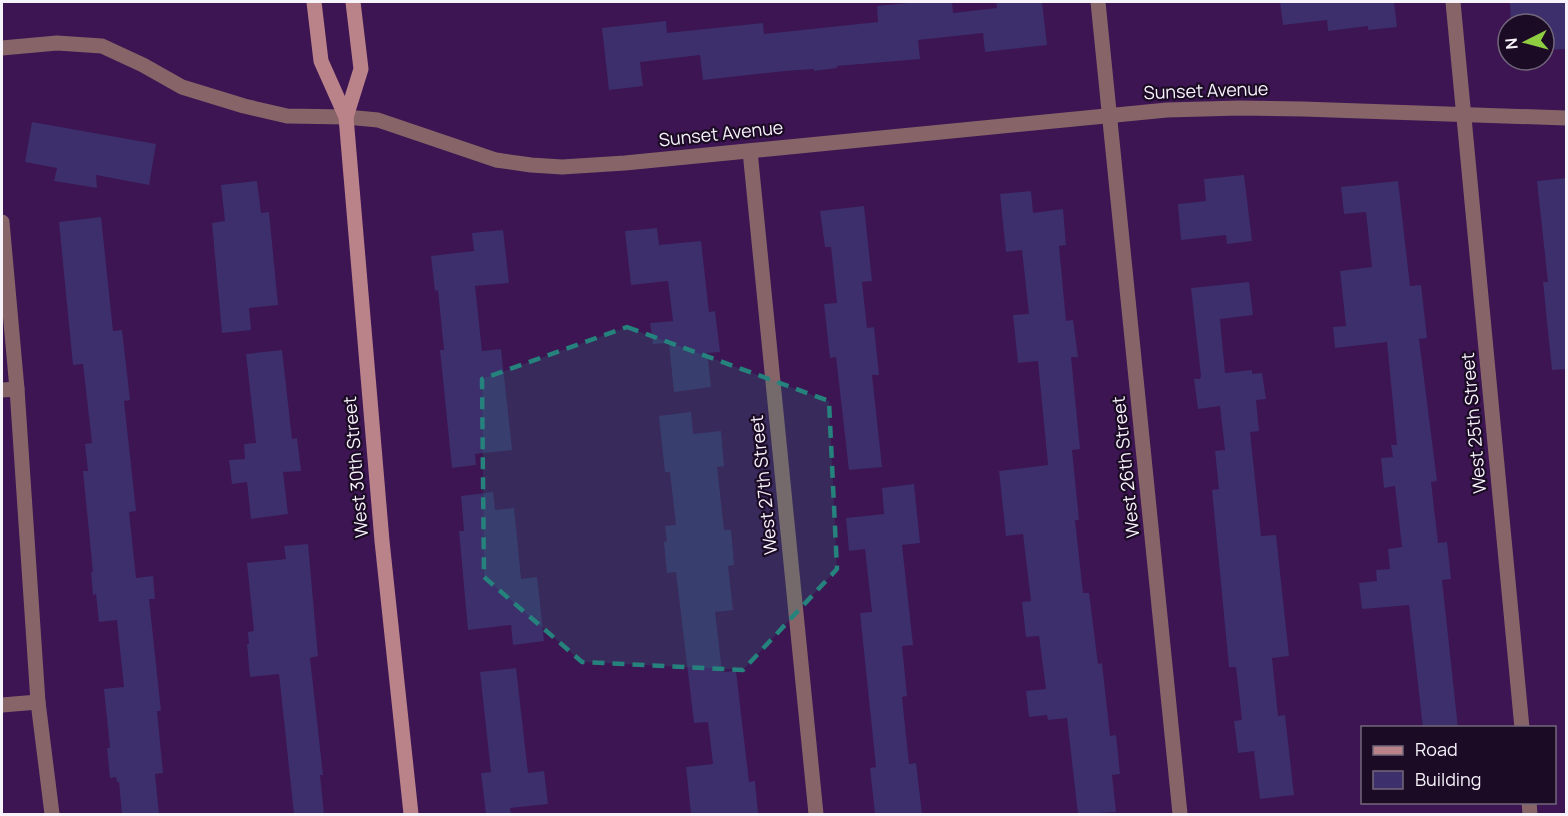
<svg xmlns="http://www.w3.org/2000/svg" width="1568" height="816" font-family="Manrope,sans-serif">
<rect width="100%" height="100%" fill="#3c1552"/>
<g fill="#3c2f6b">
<polygon points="919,2 952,2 953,13 997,8 996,2 1042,2 1047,45 985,52 983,33 918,40 920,59 837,66 837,68 814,71 814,69 785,71 703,80 700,55 640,62 643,86 609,90 602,28 666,21 667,33 763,23 764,34 878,22 877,6"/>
<polygon points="1280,2 1394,2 1397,27 1368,30 1368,26 1328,31 1327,20 1283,25"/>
<polygon points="1510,2 1566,2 1566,49 1544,50 1544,24 1511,24"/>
<polygon points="32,122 156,144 149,185 96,175 97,188 54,181 57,168 25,162"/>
<polygon points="1244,175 1252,241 1227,244 1226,235 1181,240 1178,204 1206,201 1204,179"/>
<polygon points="1566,178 1566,369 1552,370 1543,282 1548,282 1537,181"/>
<polygon points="257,181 261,213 269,212 278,305 249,308 251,330 222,333 212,223 225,221 221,185"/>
<polygon points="1398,181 1410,286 1421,285 1427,338 1419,339 1437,481 1431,482 1438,543 1447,542 1451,579 1442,580 1458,728 1423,728 1409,605 1362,609 1359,583 1377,581 1376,570 1390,569 1388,549 1402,547 1395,486 1384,488 1381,458 1393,457 1391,445 1397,445 1387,342 1335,348 1333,327 1346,326 1340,271 1372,267 1366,212 1344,214 1341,187"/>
<polygon points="1031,191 1033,213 1063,209 1066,245 1059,246 1066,321 1073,320 1078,357 1071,357 1080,449 1072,450 1079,520 1075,520 1083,593 1089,593 1098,664 1102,663 1110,736 1116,735 1120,774 1112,775 1116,812 1078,814 1067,718 1048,720 1047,715 1029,717 1026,691 1046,689 1039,636 1026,637 1022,602 1031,601 1023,534 1006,536 999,471 1048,465 1038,361 1018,363 1013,315 1029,314 1022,250 1006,252 1000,194"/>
<polygon points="864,206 872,281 862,282 867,328 874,327 879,375 872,375 882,467 849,470 836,357 830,358 824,304 837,303 831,247 825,247 820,211"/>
<polygon points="101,217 113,331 122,330 130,400 124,401 136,511 129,512 136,578 153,576 155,599 149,599 161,711 157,711 163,773 155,774 159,814 122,814 119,782 117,782 116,777 110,778 107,748 110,748 104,689 124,687 117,620 99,622 96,594 93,595 91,572 93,572 83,471 88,471 85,444 92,443 83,364 73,365 59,222"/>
<polygon points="657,228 659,245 701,241 709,312 715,311 720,352 707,353 711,387 674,392 669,343 653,344 650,323 673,321 668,281 631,285 625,231"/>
<polygon points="503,230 509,283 475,286 482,351 501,349 512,450 475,454 476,465 452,468 440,350 444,350 438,290 435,291 431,256 474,251 472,233"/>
<polygon points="1249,282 1253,315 1220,319 1225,373 1252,370 1252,374 1262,373 1266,399 1256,400 1259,431 1250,432 1261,536 1276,535 1289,656 1272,658 1278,716 1285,715 1294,795 1260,799 1254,751 1238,753 1234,721 1242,720 1236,667 1229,667 1212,490 1219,489 1215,451 1225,450 1220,406 1198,409 1194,379 1200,379 1201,376 1191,288"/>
<polygon points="282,350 292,439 297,438 301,471 283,472 288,514 251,519 247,482 232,484 229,460 245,459 244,444 256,443 246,354"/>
<polygon points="691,412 693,434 721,431 724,466 717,467 724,530 731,530 734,565 728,566 733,610 715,612 722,672 736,671 749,782 755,781 758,814 691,814 686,767 713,764 708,722 694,723 676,572 667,573 664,542 667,541 665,526 676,525 670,472 665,472 659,416"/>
<polygon points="914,484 920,543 902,545 913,645 902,646 907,696 902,697 909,764 916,763 922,814 875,814 870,768 876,767 860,613 872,612 865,549 849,551 846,518 884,514 882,488"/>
<polygon points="493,492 495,510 514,508 521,579 537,577 544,641 513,645 511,625 468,630 459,531 464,531 461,496"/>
<polygon points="308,544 318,656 310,658 323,775 320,775 324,814 294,814 279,674 250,677 247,644 249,644 248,632 254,631 247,563 286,559 284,546"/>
<polygon points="516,668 528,773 544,771 548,804 510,808 511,814 486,814 481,773 491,772 480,672"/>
</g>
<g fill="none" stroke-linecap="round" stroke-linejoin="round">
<g stroke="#876468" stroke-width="15">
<polyline points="1098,2 1180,814"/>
<polyline points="1453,2 1522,728"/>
<polyline points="2,48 57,43 102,46 143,65 182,87 244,106 287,116 346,117"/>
<polyline points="750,151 816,814"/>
<polyline points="2,222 17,389 38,702 52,814"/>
<polyline points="2,390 17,389"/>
<polyline points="2,705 38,702"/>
<polyline points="1529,802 1530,814"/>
</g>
<polyline stroke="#876468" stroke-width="15" points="346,117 378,120 496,160 531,165 562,167 625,163 1167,110 1240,108 1303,109 1566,118"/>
<g stroke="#ba838a" stroke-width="15">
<polyline points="314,2 321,61 346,117 382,541 411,814"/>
<polyline points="346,117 361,69 353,2"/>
</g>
</g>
<path fill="#26827c" fill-opacity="0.2" stroke="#26827c" stroke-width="4.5" stroke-dasharray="12 8" stroke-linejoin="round" d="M627,327L829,401L837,569L743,670L582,662L484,577L482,379Z"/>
<g text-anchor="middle" stroke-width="4.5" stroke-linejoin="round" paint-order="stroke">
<g font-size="18" fill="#f7f3fb" stroke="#1b0b25">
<text transform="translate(1206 91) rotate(-2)" y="6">Sunset Avenue</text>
<text transform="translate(721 134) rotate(-6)" y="6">Sunset Avenue</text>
<text transform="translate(1474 423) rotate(-95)" y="6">West 25th Street</text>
<text transform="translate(356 467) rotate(-95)" y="6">West 30th Street</text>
<text transform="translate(1126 467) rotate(-96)" y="6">West 26th Street</text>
<text transform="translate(764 485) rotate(-96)" y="6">West 27th Street</text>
</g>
</g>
<rect width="1568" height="816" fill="none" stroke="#f7f3fb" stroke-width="6"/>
<rect x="1361" y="726" width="195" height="78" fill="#1b0b25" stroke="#73687b" stroke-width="1.5"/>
<rect x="1373" y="746" width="30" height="9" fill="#ba838a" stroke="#73687b" stroke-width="1.5"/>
<text x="1415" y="756" font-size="18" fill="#f7f3fb">Road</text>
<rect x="1373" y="771" width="30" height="18" fill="#3c2f6b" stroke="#73687b" stroke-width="1.5"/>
<text x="1415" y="786" font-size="18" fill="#f7f3fb">Building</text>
<g transform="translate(1526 42) rotate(264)"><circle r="28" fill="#1b0b25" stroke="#73687b" stroke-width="1.5"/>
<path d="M0-4.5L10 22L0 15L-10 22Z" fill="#8fcd42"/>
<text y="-9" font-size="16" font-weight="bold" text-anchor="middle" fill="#f7f3fb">N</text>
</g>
</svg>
